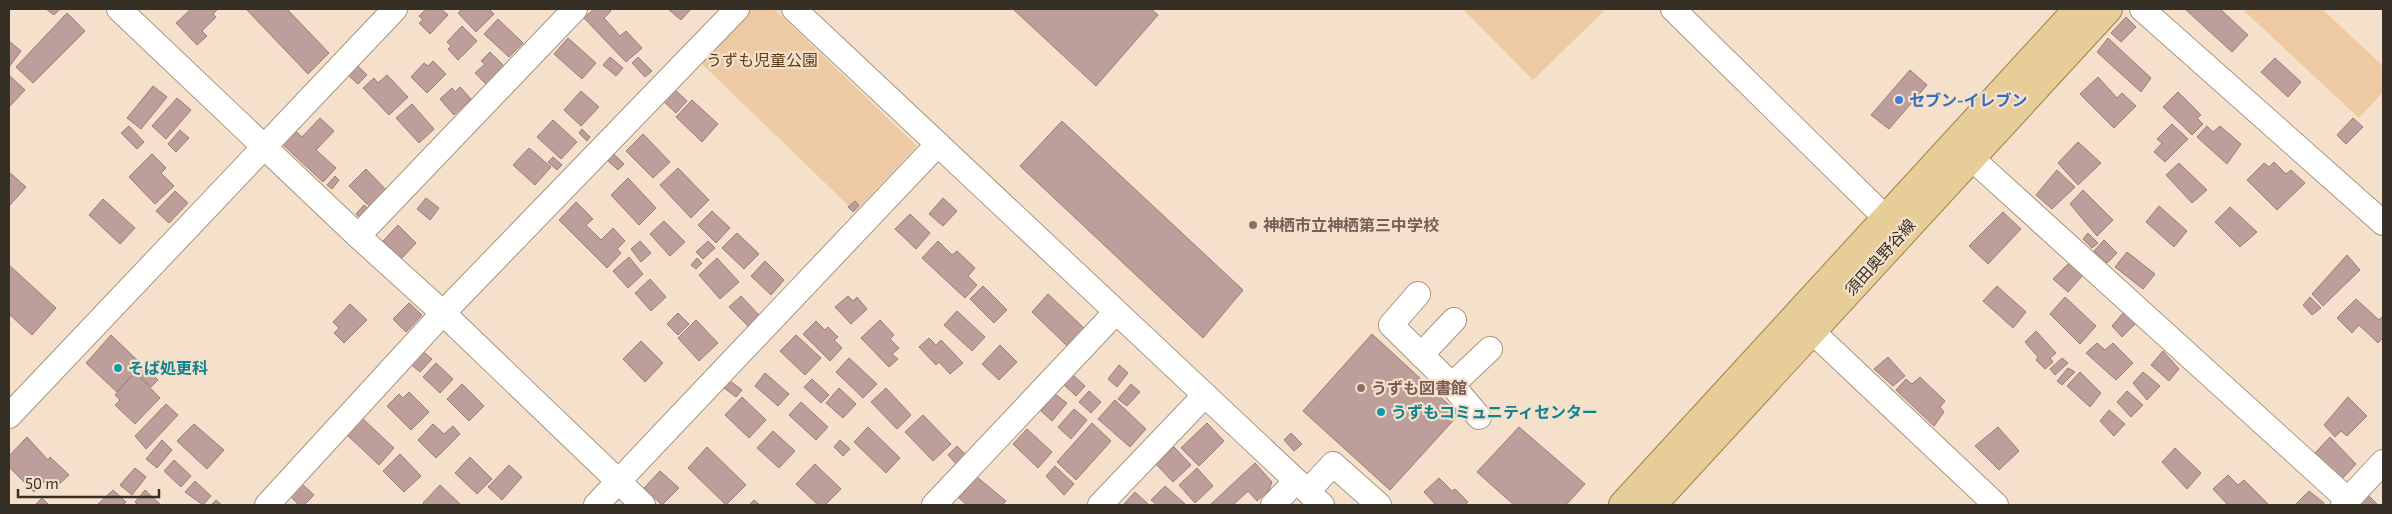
<svg xmlns="http://www.w3.org/2000/svg" width="2392" height="514" font-family="'Exo 2','Noto Sans JP',sans-serif">
<rect width="100%" height="100%" fill="#f5e1cb"/>
<g fill="#edcaa3">
<polygon points="747,9 774,9 917,146 855,212 698,60"/>
<polygon points="1463,9 1606,9 1533,80"/>
<polygon points="2242,9 2322,9 2383,66 2383,92 2359,118"/>
</g>
<g fill="#bd9e9a" stroke="#9a7c79">
<polygon points="46,9 60,9 54,15"/>
<polygon points="191,9 218,9 213,14 216,17 202,31 207,36 197,45 176,23"/>
<polygon points="246,9 287,9 329,53 308,74"/>
<polygon points="426,9 441,9 448,15 430,34 419,23 423,20 419,16"/>
<polygon points="462,9 489,9 494,14 476,32 458,13"/>
<polygon points="594,9 609,9 611,11 604,18 620,36 626,31 642,48 626,62 584,18"/>
<polygon points="668,9 691,9 681,20"/>
<polygon points="1013,9 1151,9 1158,15 1096,86"/>
<polygon points="2185,9 2220,9 2248,35 2232,52"/>
<polygon points="67,13 85,31 33,83 16,67"/>
<polygon points="2126,17 2136,27 2121,42 2111,33"/>
<polygon points="498,19 523,43 509,57 484,34"/>
<polygon points="462,26 477,41 458,60 448,49 451,46 447,42"/>
<polygon points="568,38 596,63 582,79 554,54"/>
<polygon points="2108,38 2151,78 2141,92 2097,52"/>
<polygon points="9,41 21,51 9,67"/>
<polygon points="490,52 505,67 487,85 475,73 485,64 481,61"/>
<polygon points="610,57 623,68 616,76 603,65"/>
<polygon points="638,57 652,71 645,77 632,63"/>
<polygon points="2275,58 2301,82 2288,97 2261,72"/>
<polygon points="433,61 446,74 427,93 411,77 424,63 428,66"/>
<polygon points="358,66 367,75 358,84 349,76"/>
<polygon points="1910,70 1927,85 1889,129 1871,115"/>
<polygon points="387,75 408,97 389,115 363,88 374,78 378,83"/>
<polygon points="10,76 25,90 9,107 9,77"/>
<polygon points="2098,77 2117,98 2122,93 2136,106 2114,128 2080,94"/>
<polygon points="153,86 167,97 141,129 127,118"/>
<polygon points="460,87 471,99 454,115 440,99 452,88 455,92"/>
<polygon points="672,87 687,101 676,113 661,99"/>
<polygon points="581,91 599,107 581,126 564,110"/>
<polygon points="2178,92 2201,115 2197,118 2203,124 2192,135 2163,107"/>
<polygon points="177,98 191,110 166,139 152,126"/>
<polygon points="692,100 718,124 702,142 676,117"/>
<polygon points="412,104 434,129 419,143 396,118"/>
<polygon points="320,118 334,131 316,150 336,168 323,182 279,141 292,128 302,137"/>
<polygon points="2353,118 2363,127 2346,144 2337,135"/>
<polygon points="553,120 577,142 561,159 537,137"/>
<polygon points="1062,121 1243,290 1203,338 1020,166"/>
<polygon points="2172,124 2188,139 2165,162 2154,152 2162,143 2157,139"/>
<polygon points="129,126 144,142 137,149 121,133"/>
<polygon points="2207,126 2213,132 2220,126 2241,144 2227,164 2197,137"/>
<polygon points="582,129 590,137 587,141 579,133"/>
<polygon points="180,130 189,138 176,152 168,144"/>
<polygon points="643,134 670,162 653,178 626,151"/>
<polygon points="2078,142 2101,163 2078,185 2058,163"/>
<polygon points="529,148 551,167 535,185 513,165"/>
<polygon points="612,152 624,164 618,170 605,158"/>
<polygon points="152,154 166,168 161,173 174,186 155,204 129,177"/>
<polygon points="553,157 562,165 557,170 548,162"/>
<polygon points="2274,162 2286,174 2291,170 2305,183 2277,210 2247,180 2264,163 2269,167"/>
<polygon points="2179,163 2207,190 2192,203 2166,175"/>
<polygon points="678,168 709,200 691,218 660,185"/>
<polygon points="366,169 390,194 374,211 349,186"/>
<polygon points="2057,170 2075,187 2052,209 2036,195"/>
<polygon points="9,172 26,187 10,205 9,203"/>
<polygon points="335,176 339,180 332,189 327,185"/>
<polygon points="628,178 656,208 639,225 611,195"/>
<polygon points="2083,190 2113,220 2097,236 2070,204"/>
<polygon points="175,191 188,203 169,223 156,211"/>
<polygon points="426,198 439,208 430,220 417,209"/>
<polygon points="943,198 957,211 943,226 929,214"/>
<polygon points="103,199 135,228 120,244 89,215"/>
<polygon points="855,201 859,205 853,212 848,207"/>
<polygon points="576,202 593,219 586,225 601,240 613,228 625,241 617,249 621,253 607,268 559,220"/>
<polygon points="364,205 372,212 364,221 356,214"/>
<polygon points="2159,206 2187,231 2174,247 2146,222"/>
<polygon points="2230,207 2257,232 2240,247 2215,222"/>
<polygon points="712,211 730,228 716,243 698,225"/>
<polygon points="2003,212 2021,229 1988,264 1969,246"/>
<polygon points="910,214 930,233 916,249 895,229"/>
<polygon points="664,221 685,242 670,256 650,234"/>
<polygon points="398,225 416,243 401,259 383,241"/>
<polygon points="737,233 759,254 744,269 722,248"/>
<polygon points="2088,233 2098,243 2092,248 2083,239"/>
<polygon points="2104,240 2117,253 2107,263 2094,251"/>
<polygon points="640,241 651,253 641,262 631,249"/>
<polygon points="708,241 715,248 703,259 696,252"/>
<polygon points="938,241 952,255 957,251 975,268 968,276 977,285 965,298 922,258"/>
<polygon points="2127,252 2155,274 2143,289 2115,267"/>
<polygon points="2347,255 2360,270 2323,306 2312,294"/>
<polygon points="629,257 643,274 628,288 613,271"/>
<polygon points="697,258 702,263 696,269 691,265"/>
<polygon points="717,258 739,282 720,299 699,275"/>
<polygon points="765,261 784,280 771,295 751,276"/>
<polygon points="2069,263 2083,275 2068,292 2053,279"/>
<polygon points="9,265 56,308 32,335 9,314"/>
<polygon points="650,279 666,297 651,311 635,293"/>
<polygon points="983,286 1007,310 994,323 970,299"/>
<polygon points="1997,286 2026,312 2013,328 1983,301"/>
<polygon points="1048,294 1084,328 1067,346 1032,312"/>
<polygon points="741,296 759,315 748,326 729,307"/>
<polygon points="848,296 853,301 857,297 867,309 851,324 835,307"/>
<polygon points="2065,297 2096,326 2080,344 2050,314"/>
<polygon points="2310,297 2321,308 2312,315 2303,305"/>
<polygon points="2356,299 2379,320 2383,316 2383,338 2378,343 2359,325 2352,333 2337,318"/>
<polygon points="409,303 422,315 406,332 393,319"/>
<polygon points="350,304 367,320 344,343 334,333 339,328 333,322"/>
<polygon points="957,311 985,337 972,351 944,325"/>
<polygon points="2124,312 2136,323 2122,337 2112,326"/>
<polygon points="678,313 689,324 678,335 667,324"/>
<polygon points="696,320 718,343 699,361 678,338"/>
<polygon points="880,320 894,335 890,339 899,348 892,354 898,359 889,367 861,338"/>
<polygon points="816,321 825,330 828,327 838,337 834,340 842,348 830,361 803,334"/>
<polygon points="2036,331 2056,353 2050,358 2053,362 2045,369 2036,360 2038,357 2025,342"/>
<polygon points="1372,334 1459,414 1390,490 1303,411"/>
<polygon points="111,335 158,380 151,387 135,372 117,392 86,363"/>
<polygon points="796,335 821,358 805,375 780,351"/>
<polygon points="929,338 936,345 941,340 963,363 950,374 939,362 936,365 919,347"/>
<polygon points="641,341 663,363 645,382 623,359"/>
<polygon points="2097,343 2105,350 2113,343 2133,363 2116,380 2086,353"/>
<polygon points="1000,345 1017,362 999,380 982,364"/>
<polygon points="420,349 432,359 420,372 408,362"/>
<polygon points="2163,351 2179,369 2169,381 2151,365"/>
<polygon points="1888,357 1905,376 1893,386 1874,369"/>
<polygon points="849,358 877,384 863,398 836,372"/>
<polygon points="2062,358 2068,363 2055,375 2050,369"/>
<polygon points="436,363 453,379 440,393 423,377"/>
<polygon points="1119,365 1128,373 1117,387 1108,379"/>
<polygon points="2068,368 2075,372 2062,385 2057,381"/>
<polygon points="135,372 160,398 135,424 115,405 120,400 115,395"/>
<polygon points="2080,372 2101,393 2090,407 2067,386"/>
<polygon points="2143,372 2160,386 2147,400 2133,383"/>
<polygon points="765,373 789,394 778,406 755,386"/>
<polygon points="1072,374 1085,386 1076,396 1063,384"/>
<polygon points="1920,377 1945,401 1940,407 1944,412 1934,426 1896,390 1906,379 1912,384"/>
<polygon points="812,379 829,395 821,403 804,387"/>
<polygon points="730,381 742,390 736,397 724,388"/>
<polygon points="462,384 484,406 469,421 447,399"/>
<polygon points="1131,384 1140,392 1127,406 1118,399"/>
<polygon points="839,388 856,404 843,418 826,403"/>
<polygon points="886,388 911,415 897,429 871,402"/>
<polygon points="1089,391 1101,402 1091,413 1079,402"/>
<polygon points="2127,391 2143,405 2131,417 2117,402"/>
<polygon points="409,392 429,412 411,430 387,406 399,394 403,398"/>
<polygon points="1055,394 1067,403 1052,421 1041,411"/>
<polygon points="742,397 766,420 749,438 725,415"/>
<polygon points="2348,397 2367,416 2347,436 2341,431 2335,437 2324,425"/>
<polygon points="1115,400 1146,429 1130,447 1098,419"/>
<polygon points="801,402 828,427 816,440 789,415"/>
<polygon points="166,404 178,415 146,449 135,436"/>
<polygon points="1074,409 1087,420 1071,439 1058,427"/>
<polygon points="2109,410 2125,424 2114,436 2100,421"/>
<polygon points="923,415 951,444 933,461 905,432"/>
<polygon points="362,418 394,448 379,465 346,434"/>
<polygon points="1092,423 1111,441 1076,480 1057,462"/>
<polygon points="1207,423 1224,441 1199,466 1181,448"/>
<polygon points="194,424 224,450 207,469 177,441"/>
<polygon points="433,424 444,434 453,426 460,434 436,458 418,440"/>
<polygon points="868,427 900,458 886,473 854,442"/>
<polygon points="1519,427 1585,484 1566,505 1514,505 1477,472"/>
<polygon points="1998,427 2019,451 1999,470 1975,446"/>
<polygon points="1027,429 1052,452 1038,468 1013,444"/>
<polygon points="773,431 795,451 779,468 757,448"/>
<polygon points="1291,433 1302,444 1294,451 1284,440"/>
<polygon points="27,437 48,460 50,457 69,475 54,489 46,480 34,492 9,467 9,456"/>
<polygon points="2330,437 2356,464 2342,479 2315,453"/>
<polygon points="162,440 172,450 157,468 146,459"/>
<polygon points="840,440 850,449 843,456 834,447"/>
<polygon points="957,446 968,457 958,466 948,455"/>
<polygon points="707,447 746,485 726,505 688,468"/>
<polygon points="1174,447 1191,465 1173,482 1156,464"/>
<polygon points="2175,448 2201,473 2187,489 2162,462"/>
<polygon points="400,454 421,476 404,492 383,471"/>
<polygon points="470,457 492,479 477,494 455,473"/>
<polygon points="174,460 191,476 181,487 164,471"/>
<polygon points="1255,463 1272,482 1269,490 1257,501 1248,491 1233,505 1210,505"/>
<polygon points="815,464 841,489 825,505 818,505 796,484"/>
<polygon points="509,465 522,477 502,500 488,487"/>
<polygon points="1055,466 1074,484 1064,495 1046,476"/>
<polygon points="135,468 146,477 132,495 120,485"/>
<polygon points="1197,468 1213,486 1195,503 1179,485"/>
<polygon points="660,471 679,488 662,505 644,488"/>
<polygon points="2228,475 2238,485 2244,480 2269,505 2228,505 2213,489"/>
<polygon points="977,477 1006,501 1002,505 967,505 959,498"/>
<polygon points="1439,478 1452,491 1455,489 1468,502 1465,505 1436,505 1424,492"/>
<polygon points="195,481 211,496 203,505 185,492"/>
<polygon points="301,483 314,495 304,505 299,505 289,495"/>
<polygon points="440,485 460,504 459,505 425,505 423,503"/>
<polygon points="1165,486 1185,504 1183,505 1157,505 1151,500"/>
<polygon points="113,490 126,502 123,505 97,505"/>
<polygon points="145,490 161,505 138,505 135,502"/>
<polygon points="2309,491 2324,503 2322,505 2295,505"/>
<polygon points="1135,492 1149,505 1124,504"/>
<polygon points="2368,495 2378,505 2358,505"/>
<polygon points="42,498 49,505 35,505"/>
<polygon points="216,500 222,505 211,505"/>
<polygon points="754,500 760,505 749,505"/>
</g>
<g fill="none" stroke-linecap="round" stroke-linejoin="round">
<defs>
<g id="minor">
<polyline points="119,9 358,236 443,313 643,505"/>
<polyline points="794,9 1322,505"/>
<polyline points="1673,9 1900,232"/>
<polyline points="2142,9 2383,223"/>
<polyline points="1957,145 2348,500"/>
<polyline points="358,236 575,9"/>
<polyline points="1418,294 1391,325 1452,385"/>
<polyline points="1798,318 1996,505"/>
<polyline points="1421,355 1454,320"/>
<polyline points="9,416 395,9"/>
<polyline points="1479,417 1452,385 1490,349"/>
<polyline points="1308,491 1333,464 1379,505"/>
<polyline points="267,505 443,313 737,9"/>
<polyline points="596,505 938,144"/>
<polyline points="934,505 1116,312"/>
<polyline points="1100,505 1205,395"/>
<polyline points="1273,505 1296,481"/>
<polyline points="2343,505 2383,462"/>
</g>
<g id="major">
<polyline points="1623,505 2078,9"/>
<polyline points="1652,505 2108,9"/>
</g>
</defs>
<use href="#minor" stroke="#a99681" stroke-width="26"/>
<use href="#major" stroke="#9f8043" stroke-width="30"/>
<use href="#minor" stroke="#fff" stroke-width="24"/>
<use href="#major" stroke="#e7cd98" stroke-width="28"/>
</g>
<circle fill="#3f7fe0" stroke="#f5e1cb" stroke-width="2" cx="1899" cy="100" r="5"/>
<g fill="#8d6e63" stroke="#f5e1cb" stroke-width="2">
<circle cx="1253" cy="225" r="5"/>
<circle cx="1361" cy="388" r="5"/>
</g>
<g fill="#0f9aa8" stroke="#f5e1cb" stroke-width="2">
<circle cx="118" cy="368" r="5"/>
<circle cx="1381" cy="412" r="5"/>
</g>
<g text-anchor="middle" stroke-width="4.5" stroke-linejoin="round" paint-order="stroke">
<g font-size="16" fill="#5b3d18" stroke="#f5e1cb">
<text x="762" y="66">うずも児童公園</text>
</g>
<g font-size="16" font-weight="bold" fill="#366cbe" stroke="#f5e1cb" text-anchor="start">
<text x="1909" y="106">セブン-イレブン</text>
</g>
<g font-size="16" font-weight="bold" fill="#785e54" stroke="#f5e1cb" text-anchor="start">
<text x="1263" y="231">神栖市立神栖第三中学校</text>
<text x="1371" y="394">うずも図書館</text>
</g>
<g font-size="16" fill="#362f26" stroke="#f5e1cb">
<text transform="translate(1880 257) rotate(-48)" y="6">須田奥野谷線</text>
</g>
<g font-size="16" font-weight="bold" fill="#0d838f" stroke="#f5e1cb" text-anchor="start">
<text x="128" y="374">そば処更科</text>
<text x="1391" y="418">うずもコミュニティセンター</text>
</g>
</g>
<rect width="2392" height="514" fill="none" stroke="#362f26" stroke-width="20"/>
<path d="M18 489v8h141v-8" fill="none" stroke="#362f26" stroke-width="2.5"/>
<text x="25" y="489" font-size="15" fill="#362f26" stroke="#f5e1cb" stroke-width="4" paint-order="stroke">50 m</text>
</svg>
